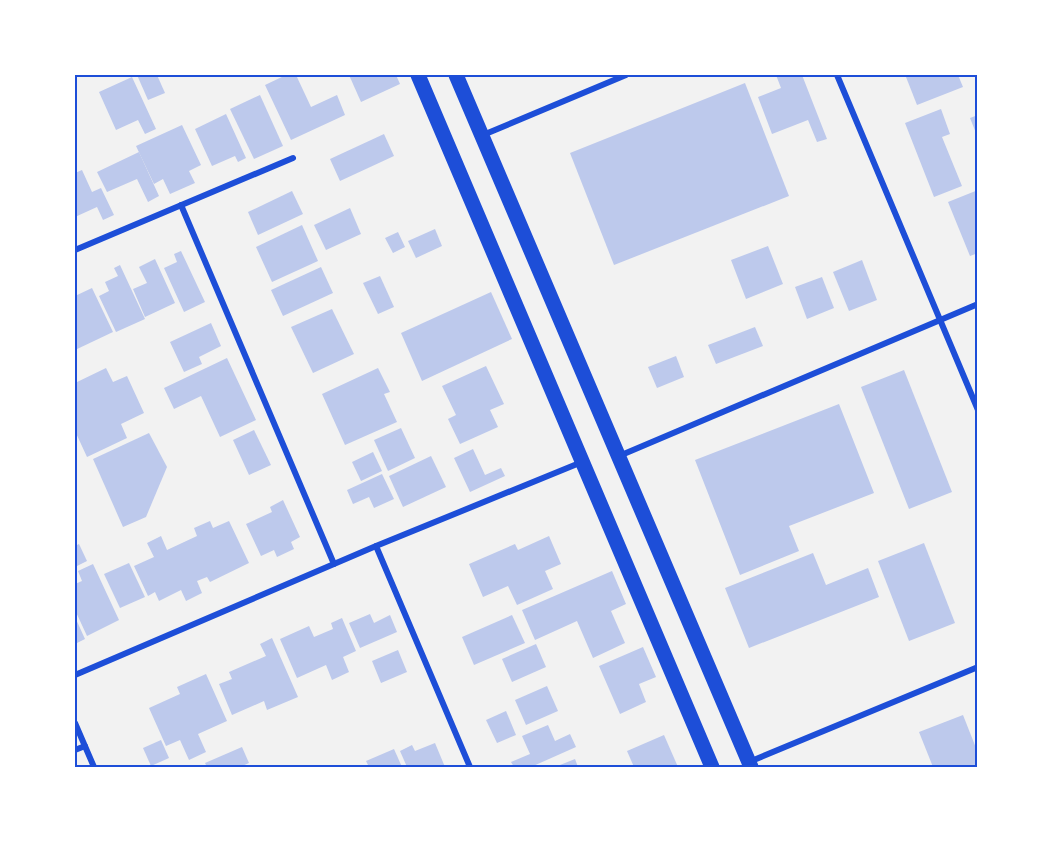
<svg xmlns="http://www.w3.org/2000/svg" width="1053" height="842" font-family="Signika,sans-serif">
<rect width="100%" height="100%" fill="#f2f2f2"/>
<g fill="#bdc9ec">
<polygon points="137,75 157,75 165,93 148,100"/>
<polygon points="286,75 296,75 311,107 337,95 345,115 291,140 265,85"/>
<polygon points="349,75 396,75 400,84 361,102"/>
<polygon points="776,75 802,75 827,139 817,142 808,120 772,134 758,97 781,88"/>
<polygon points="913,75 958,75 963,87 917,105 906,77"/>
<polygon points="132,77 156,129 145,134 138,120 116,130 99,92"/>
<polygon points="745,83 789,196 614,265 570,153"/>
<polygon points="260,95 283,146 254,159 230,109"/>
<polygon points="941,109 950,134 942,137 962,186 934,197 905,123"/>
<polygon points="226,114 246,158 238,162 235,156 212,166 195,129"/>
<polygon points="978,115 978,138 970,118"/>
<polygon points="182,125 201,165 189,171 195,183 170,194 163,179 154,184 136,146"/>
<polygon points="384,134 394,156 340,181 330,159"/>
<polygon points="139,152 159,196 148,202 137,179 107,192 97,172"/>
<polygon points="82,170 92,192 101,188 114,215 103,220 97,207 75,217 75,173"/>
<polygon points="978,190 978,253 970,256 948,202"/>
<polygon points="292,191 303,214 258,235 248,212"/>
<polygon points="350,208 361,234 326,250 314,225"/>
<polygon points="302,225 318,261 272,282 256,247"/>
<polygon points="435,229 442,246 416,258 408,241"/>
<polygon points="398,232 405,247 393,253 385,238"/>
<polygon points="768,246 783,284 746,299 731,260"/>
<polygon points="181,251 205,302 184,312 164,268 177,262 174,254"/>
<polygon points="155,259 175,303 145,317 133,289 147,283 139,267"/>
<polygon points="862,260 877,300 849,311 833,272"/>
<polygon points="120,265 145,319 116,332 99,296 109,291 105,282 118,276 114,268"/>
<polygon points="321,267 333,293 283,316 271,290"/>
<polygon points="380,276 394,307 378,314 363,283"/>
<polygon points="822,277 834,308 807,319 795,287"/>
<polygon points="92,288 113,332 75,350 75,296"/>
<polygon points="491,292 512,339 422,381 401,333"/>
<polygon points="332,309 354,354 313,373 291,327"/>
<polygon points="211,323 221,346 199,357 202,364 184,372 170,342"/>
<polygon points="755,327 763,346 716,364 708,345"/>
<polygon points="676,356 684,377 657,388 648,367"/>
<polygon points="227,358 256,420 220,437 201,396 174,409 164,388"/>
<polygon points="486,366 504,404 490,410 498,427 460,444 448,419 456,415 442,386"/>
<polygon points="106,368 113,382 127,376 144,413 121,424 127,438 87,457 75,431 75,383"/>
<polygon points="378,368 390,392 384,394 397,422 345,445 322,394"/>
<polygon points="904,370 952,492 909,509 861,387"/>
<polygon points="839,404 874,493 789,526 799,551 740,575 695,460"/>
<polygon points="401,428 415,458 388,471 374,440"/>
<polygon points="254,430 271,465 249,475 233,440"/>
<polygon points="149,433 167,467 146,517 123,527 93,459"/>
<polygon points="473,449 485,475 501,468 505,476 470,492 454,458"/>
<polygon points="373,452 382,471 361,481 352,462"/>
<polygon points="431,456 446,487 403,507 389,476"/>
<polygon points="382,474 394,499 374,508 369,497 353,504 347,490"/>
<polygon points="283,500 300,537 291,542 294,549 277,557 274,550 261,556 246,524 272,512 270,507"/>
<polygon points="210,521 213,528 229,521 249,563 210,582 207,577 197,581 202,593 186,601 181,590 159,601 155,592 148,596 134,566 154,557 147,543 161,536 167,550 197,536 194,528"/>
<polygon points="549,536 561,564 545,571 553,589 517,605 508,586 483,597 469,564 515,544 518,550"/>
<polygon points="924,543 955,623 909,641 878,561"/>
<polygon points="79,544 87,561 75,567 75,546"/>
<polygon points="813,553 826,585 868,568 879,597 749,648 725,588"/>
<polygon points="129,563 145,597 120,608 104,574"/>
<polygon points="93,564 119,620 87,636 75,610 75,584 82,581 78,571"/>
<polygon points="612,571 626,604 611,611 625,643 593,658 577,621 535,640 522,610"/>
<polygon points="370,614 374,623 390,615 397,632 360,648 349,623"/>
<polygon points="512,615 525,643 474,665 462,637"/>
<polygon points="75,617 85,639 75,644"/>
<polygon points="342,618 356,651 343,657 349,672 332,680 326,665 297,678 280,639 309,626 314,637 333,629 331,623"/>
<polygon points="272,638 298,697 267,710 264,701 232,715 219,684 232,679 229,672 266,656 260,644"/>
<polygon points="536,644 546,667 512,682 502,659"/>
<polygon points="643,647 656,677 639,684 646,702 620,714 599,666"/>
<polygon points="398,650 407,672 381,683 372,661"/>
<polygon points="206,674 227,721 198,734 206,752 189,760 180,740 166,746 149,708 180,694 177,687"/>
<polygon points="547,686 558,711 526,725 515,700"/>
<polygon points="506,711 516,735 497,743 486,720"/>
<polygon points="963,715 978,753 978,767 933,767 919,732"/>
<polygon points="548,725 555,741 570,734 576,747 531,767 514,767 511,762 530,754 522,736"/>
<polygon points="664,735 678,767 634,767 627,751"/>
<polygon points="161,740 169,758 151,766 143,748"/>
<polygon points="435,743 445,767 407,767 400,751 412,745 415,751"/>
<polygon points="242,747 249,763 240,767 207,767 205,763"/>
<polygon points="394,749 402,767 369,767 366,761"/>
<polygon points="575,759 578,767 555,767"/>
</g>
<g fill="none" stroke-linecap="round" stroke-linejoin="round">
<g stroke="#1d4ed8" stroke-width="6">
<polyline points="837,75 978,410"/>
<polyline points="483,135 626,75"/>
<polyline points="181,205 334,564"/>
<polyline points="75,250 293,158"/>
<polyline points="619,456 978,304"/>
<polyline points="376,546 470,767"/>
<polyline points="75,675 376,546 582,462"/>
<polyline points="75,723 94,767"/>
<polyline points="75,750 85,746"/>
<polyline points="749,762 978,667"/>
</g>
<g stroke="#1d4ed8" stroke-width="15">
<polyline points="418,75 712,767"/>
<polyline points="456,75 751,767"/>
</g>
</g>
<rect width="1053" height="842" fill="none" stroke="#ffffff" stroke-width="153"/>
<rect x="76" y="76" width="900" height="690" fill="none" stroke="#1d4ed8" stroke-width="2"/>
</svg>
